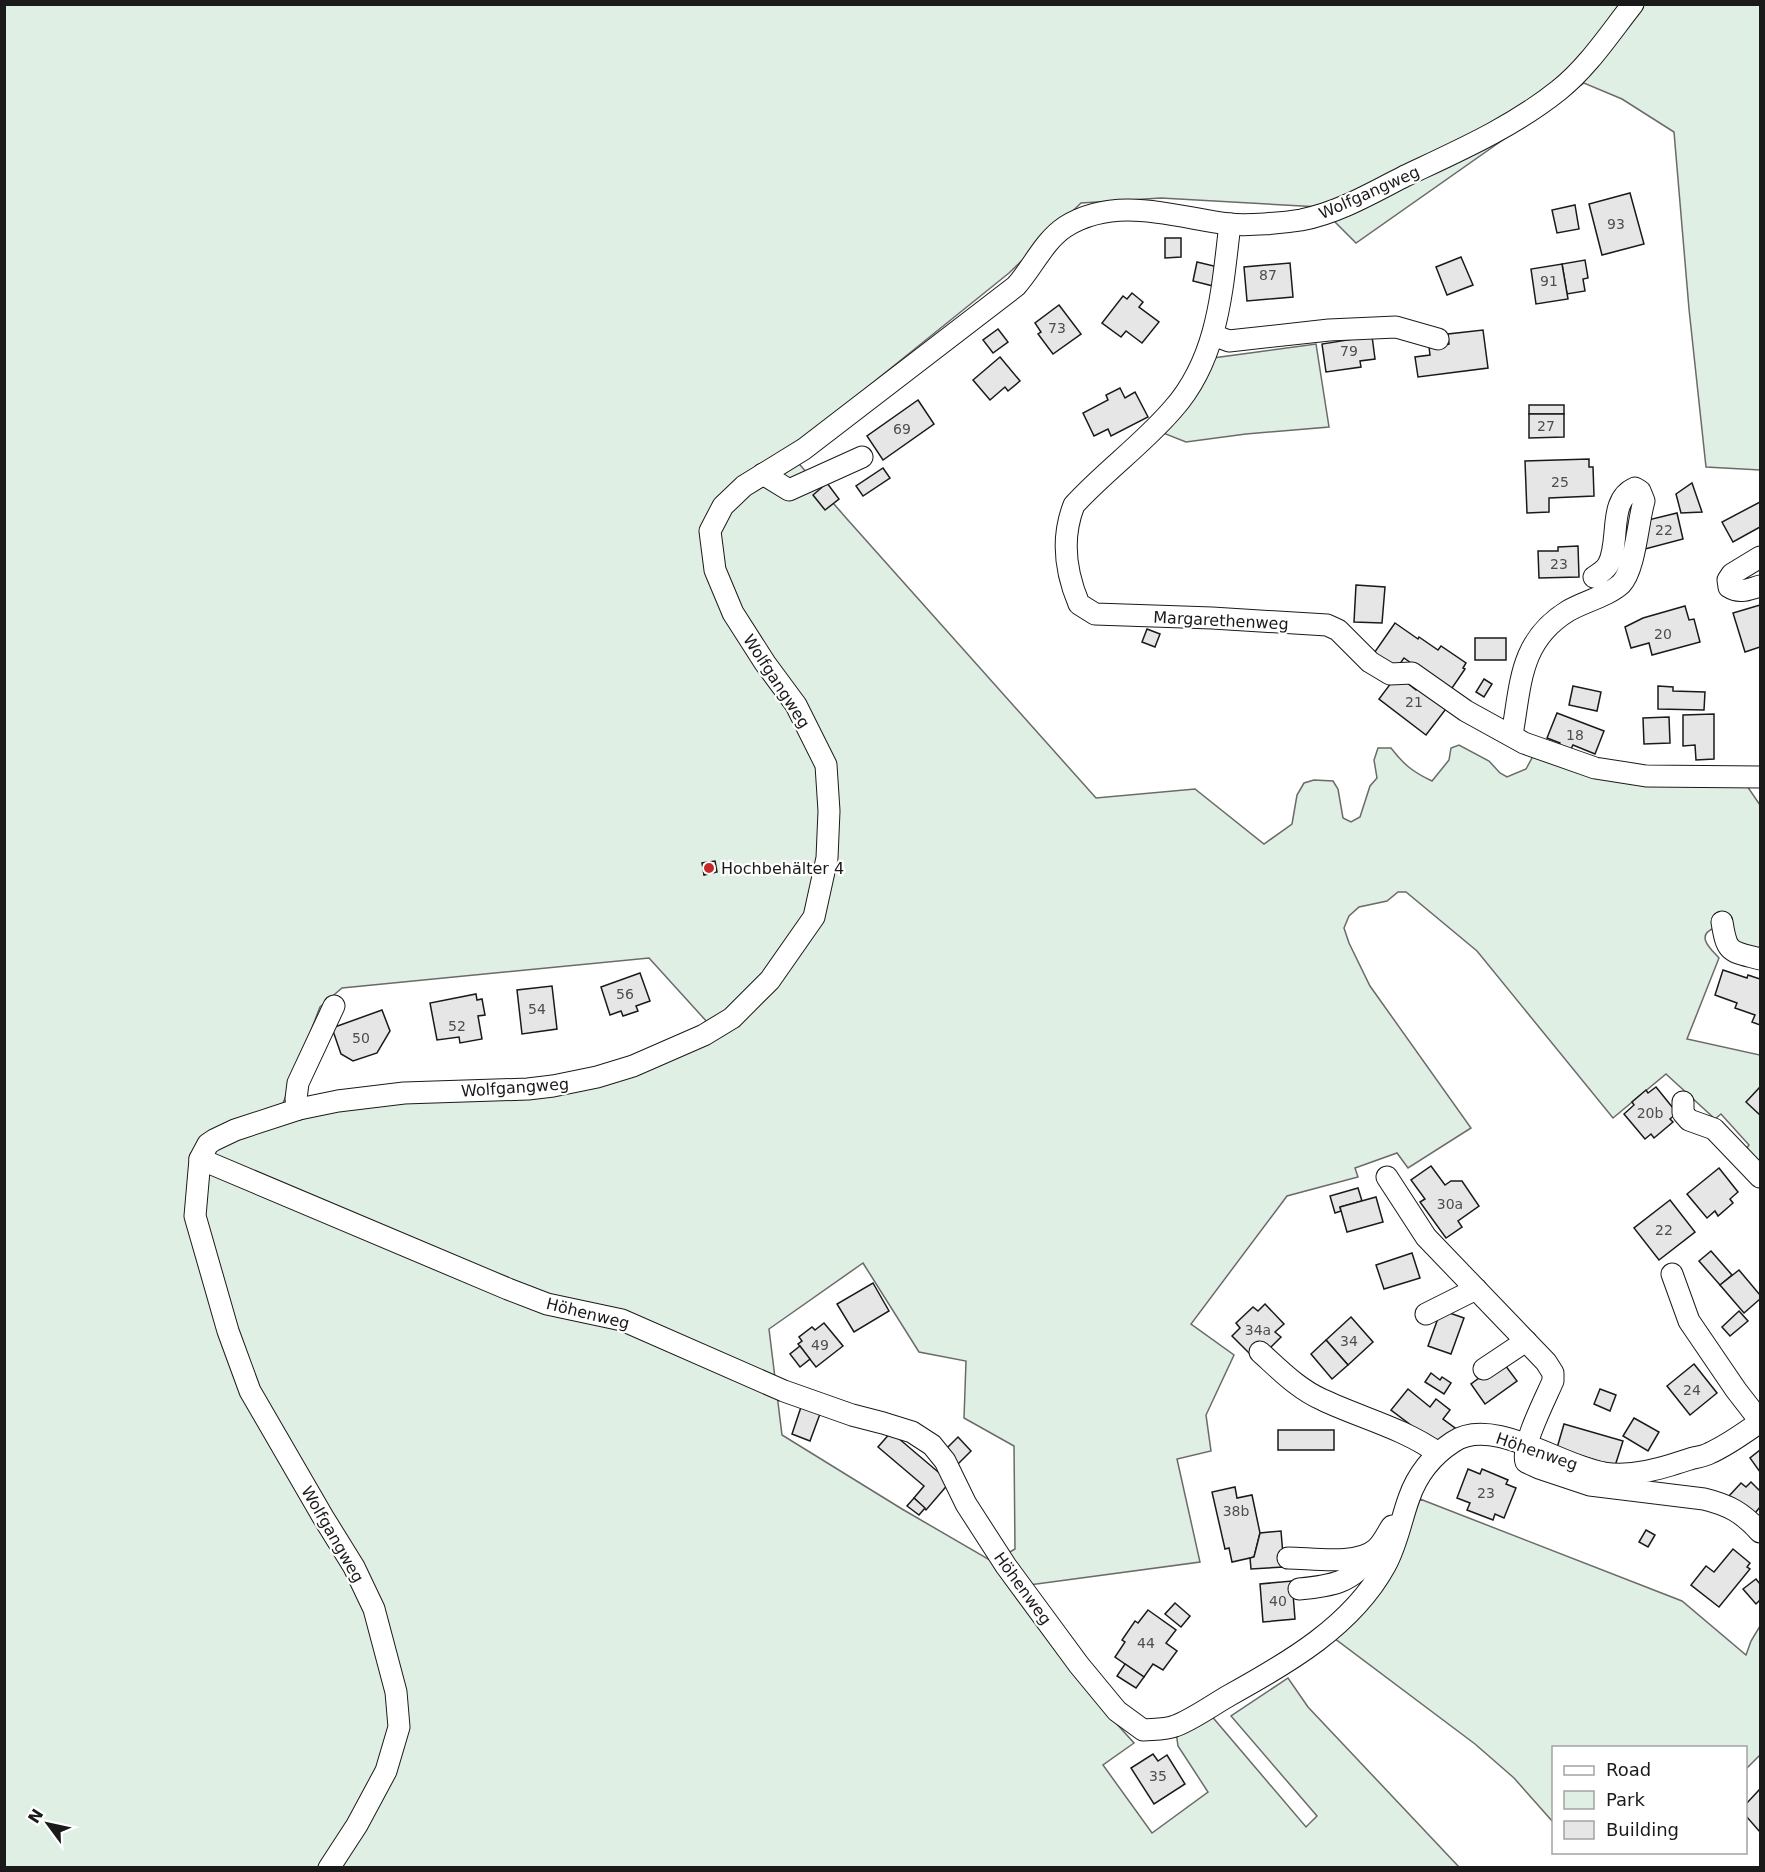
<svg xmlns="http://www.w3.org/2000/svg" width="1765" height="1872" font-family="'DejaVu Sans',sans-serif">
<rect width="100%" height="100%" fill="#fff"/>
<g fill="#e0efe3" stroke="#6a6a6a" stroke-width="1.5" fill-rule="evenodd">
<path d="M5,5H1760V470L1706,467L1689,309L1674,132L1622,99L1584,83L1356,243L1320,207L1161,198L1081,203L1009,273L788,451L847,519L1096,798L1195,789L1264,844L1292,824L1297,795L1304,783L1314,780L1333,781L1338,789L1343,818L1351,822L1360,817L1370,786L1377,778L1374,760L1378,748H1391C1404,765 1413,772 1432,781L1449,760L1451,748L1459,745L1489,761L1500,773L1507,777L1526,769L1538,747L1595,768L1745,783L1760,805V949L1740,944L1714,928C1695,936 1711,949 1719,958L1687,1039L1760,1055V1165L1746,1149L1749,1145L1721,1114L1715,1119L1666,1074L1613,1118L1477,951L1406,892H1398L1387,901L1359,907L1349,916L1344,928L1349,943L1370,986L1471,1128L1408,1168L1397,1153L1355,1168L1358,1177L1287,1196L1191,1324L1234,1355L1206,1415L1211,1451L1177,1459L1200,1562L1014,1587L1105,1711L1134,1743L1103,1765L1152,1833L1208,1792L1178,1746L1176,1732L1209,1713L1306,1827L1317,1816L1231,1716L1288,1678L1308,1707L1459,1867H5ZM649,958L718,1034L514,1096L348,1105L282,1106L320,1007L342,988ZM863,1263L919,1352L966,1361L964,1418L1014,1446L1015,1549L993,1562L902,1509L782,1435L769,1329Z"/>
<polygon points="1316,344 1329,427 1246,434 1186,442 1163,433 1213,358"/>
<polygon points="1420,1499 1682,1601 1746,1655 1751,1641 1760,1626 1760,1755 1746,1769 1746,1748 1554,1748 1553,1822 1514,1778 1475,1744 1334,1638 1403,1546"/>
</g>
<g fill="#e6e6e6" stroke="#1a1a1a" stroke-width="1.5">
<polygon points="1630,193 1644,244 1602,255 1589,204"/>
<polygon points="1575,205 1579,229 1557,233 1552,210"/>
<polygon points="1165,238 1181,238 1181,257 1165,258"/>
<polygon points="1461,257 1473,285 1447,295 1436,267"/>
<polygon points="1585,260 1588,278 1583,279 1585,291 1567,294 1562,264"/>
<polygon points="1197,262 1218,267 1213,286 1193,281"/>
<polygon points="1290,263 1293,297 1247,301 1244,267"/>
<polygon points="1562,264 1568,299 1536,304 1531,269"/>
<polygon points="1132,293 1143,302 1139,307 1159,322 1142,343 1126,331 1121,337 1102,323 1123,296 1127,299"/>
<polygon points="1059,305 1081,334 1053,354 1038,334 1041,332 1035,323"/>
<polygon points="998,329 1008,342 993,353 983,340"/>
<polygon points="1483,330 1488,368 1418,377 1415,357 1430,355 1429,347 1449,344 1448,334"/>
<polygon points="1372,336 1375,359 1360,361 1361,367 1326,372 1322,344"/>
<polygon points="1000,357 1020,381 1008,391 1005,387 990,400 973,380"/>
<polygon points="1120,388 1125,398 1135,392 1148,417 1111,436 1108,429 1094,436 1083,413 1108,400 1106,395"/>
<polygon points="918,400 934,424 883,460 867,436"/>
<rect x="1529" y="405" width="35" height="9"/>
<polygon points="1529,414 1564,414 1564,437 1529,438"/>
<polygon points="1589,459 1589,467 1593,467 1594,496 1549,498 1549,512 1527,513 1525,461"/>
<polygon points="883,468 890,478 863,496 856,486"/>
<polygon points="827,483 839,499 825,510 813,495"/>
<polygon points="1692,483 1702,512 1681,513 1676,494"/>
<polygon points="1760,502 1760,527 1733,542 1722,522"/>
<polygon points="1677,513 1683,539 1645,549 1648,520"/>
<polygon points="1578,546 1579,577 1539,578 1538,551 1558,551 1558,547"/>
<polygon points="1356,585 1385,587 1382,623 1354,622"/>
<polygon points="1760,605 1760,647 1745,652 1733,613"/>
<polygon points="1685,606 1689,620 1694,619 1700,642 1652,655 1649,643 1631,648 1625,627 1643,618"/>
<polygon points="1395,623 1418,639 1419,637 1438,650 1441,646 1466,663 1463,668 1465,669 1450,691 1404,658 1394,672 1372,656"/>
<polygon points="1147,629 1160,634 1155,647 1142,642"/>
<rect x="1475" y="638" width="31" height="22"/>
<polygon points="1397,675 1416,690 1421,683 1449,705 1426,735 1379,699"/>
<polygon points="1484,679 1492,684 1484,697 1476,692"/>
<polygon points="1573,686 1601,692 1597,711 1569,705"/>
<polygon points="1658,686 1673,687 1673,691 1705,692 1704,710 1658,709"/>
<polygon points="1557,713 1604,731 1595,754 1573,745 1570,751 1559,746 1560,743 1547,738"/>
<polygon points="1714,714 1714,759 1696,760 1695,745 1683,746 1683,715"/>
<polygon points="1669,717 1670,743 1644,744 1643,718"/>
<polygon points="715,861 717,872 704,875 702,863"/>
<polygon points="1723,970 1747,978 1748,975 1760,979 1760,1025 1752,1022 1755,1015 1735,1008 1737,1003 1715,995"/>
<polygon points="640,973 650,1001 636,1006 638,1011 623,1016 621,1011 610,1015 601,987"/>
<polygon points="552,986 557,1029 522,1034 517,990"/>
<polygon points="476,994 477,1000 482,999 485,1015 478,1016 482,1039 460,1043 459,1037 437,1040 430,1003"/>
<polygon points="382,1010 390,1031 377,1053 353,1061 341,1054 332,1028"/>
<polygon points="1656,1087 1677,1113 1670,1119 1673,1122 1654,1138 1651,1134 1645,1139 1624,1114 1634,1105 1632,1102 1646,1090 1648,1093"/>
<polygon points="1760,1087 1760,1115 1746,1102"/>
<polygon points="1431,1166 1445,1185 1451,1181 1462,1181 1479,1206 1458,1221 1462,1227 1446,1238 1420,1202 1425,1199 1411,1180"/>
<polygon points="1719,1168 1738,1192 1730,1199 1733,1203 1718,1216 1715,1211 1707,1218 1687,1194"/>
<polygon points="1358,1188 1362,1201 1340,1207 1341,1211 1335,1213 1330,1196"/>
<polygon points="1376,1197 1383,1222 1347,1232 1340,1207"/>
<polygon points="1670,1200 1695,1232 1659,1260 1634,1228"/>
<polygon points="1711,1251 1732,1275 1720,1285 1699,1261"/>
<polygon points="1412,1253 1420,1278 1384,1289 1376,1265"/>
<polygon points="1739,1270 1760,1295 1760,1299 1744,1313 1720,1285"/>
<polygon points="873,1283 889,1311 854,1332 837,1304"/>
<polygon points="1265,1304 1284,1324 1275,1332 1281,1337 1266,1352 1259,1345 1250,1354 1232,1336 1240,1328 1236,1323 1253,1307 1258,1311"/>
<polygon points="1441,1310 1464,1318 1451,1354 1428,1346"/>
<polygon points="1739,1311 1748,1321 1730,1336 1722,1327"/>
<polygon points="1351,1317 1373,1342 1348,1365 1326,1340"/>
<polygon points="824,1323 843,1346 816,1367 798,1344 802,1341 799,1337 812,1327 815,1330"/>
<polygon points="1326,1340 1348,1365 1332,1379 1311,1354"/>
<polygon points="800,1346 810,1359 800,1367 790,1354"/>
<polygon points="1502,1361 1517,1381 1485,1404 1471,1384"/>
<polygon points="1694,1364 1717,1393 1690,1415 1667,1386"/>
<polygon points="1431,1373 1440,1380 1442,1377 1451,1383 1444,1394 1425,1382"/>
<polygon points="1408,1389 1430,1407 1436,1399 1450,1410 1443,1419 1455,1428 1440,1447 1391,1410"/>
<polygon points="1600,1389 1616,1395 1610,1411 1594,1404"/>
<polygon points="801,1407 820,1414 810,1441 792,1434"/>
<polygon points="1634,1418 1659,1432 1648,1451 1623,1436"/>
<polygon points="1564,1424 1623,1441 1615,1466 1557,1448"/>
<rect x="1278" y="1430" width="56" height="20"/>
<polygon points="891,1432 950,1482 926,1510 914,1498 924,1486 878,1447"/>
<polygon points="958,1437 971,1451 958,1464 945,1450"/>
<polygon points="1760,1450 1760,1472 1750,1458"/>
<polygon points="1468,1469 1480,1474 1482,1469 1508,1480 1506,1484 1516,1488 1504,1518 1495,1514 1493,1520 1467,1510 1470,1503 1457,1498"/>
<polygon points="1751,1482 1760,1491 1760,1507 1752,1517 1729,1496 1741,1483 1746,1487"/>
<polygon points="1235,1487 1237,1498 1252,1495 1260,1533 1254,1557 1232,1562 1229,1548 1225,1549 1212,1492"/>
<polygon points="914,1498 925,1508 919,1515 907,1506"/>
<polygon points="1646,1530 1655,1535 1648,1547 1639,1542"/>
<polygon points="1281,1531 1284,1567 1251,1569 1250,1558 1254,1557 1260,1533"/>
<polygon points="1733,1549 1750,1563 1747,1567 1750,1569 1719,1607 1691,1585 1706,1566 1714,1572"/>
<polygon points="1756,1579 1760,1584 1760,1600 1756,1604 1743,1589"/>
<polygon points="1292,1581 1295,1619 1263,1622 1260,1584"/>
<polygon points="1175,1603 1190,1616 1181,1627 1165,1614"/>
<polygon points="1148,1610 1176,1630 1166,1643 1177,1651 1163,1670 1153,1664 1144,1677 1115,1657 1125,1642 1122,1640 1135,1621 1138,1623"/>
<polygon points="1125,1664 1144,1677 1136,1688 1117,1676"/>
<polygon points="1153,1754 1158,1761 1167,1755 1185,1784 1154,1804 1131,1768"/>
<polygon points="1760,1789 1760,1832 1746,1816 1746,1804"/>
</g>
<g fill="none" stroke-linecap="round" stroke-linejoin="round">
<defs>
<g id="minor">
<path d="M1230,224C1222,289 1219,357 1173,409C1143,444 1105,471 1074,505C1061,538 1065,571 1079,604L1095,614L1212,618L1327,625L1338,630L1370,662L1390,674L1412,673L1466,711L1524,743L1595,768L1646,776L1760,777"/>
<polyline points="1213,335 1229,341 1329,330 1396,327 1438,339"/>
<polyline points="763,474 789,490 862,457"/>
<path d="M1760,557L1732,574L1728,580L1729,587C1740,594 1749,589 1760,586"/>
<path d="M1512,735C1521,685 1519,641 1568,611C1583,602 1608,596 1621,584C1635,570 1638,521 1644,501L1640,491L1635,488C1607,500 1621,542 1608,565C1605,570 1599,574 1594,577"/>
<path d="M1722,922C1727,954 1730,951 1760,959"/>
<polyline points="1683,1102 1683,1113 1689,1120 1714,1129 1760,1177"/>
<polyline points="299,1109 296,1099 298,1083 334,1006"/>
<path d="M200,1159L508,1289L547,1304L622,1320L784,1391L852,1415L883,1423L912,1432L932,1445L945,1461L966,1504L1006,1566L1079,1665L1117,1711L1143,1730C1153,1729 1165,1730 1175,1726C1192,1720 1214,1704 1230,1695C1288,1663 1352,1626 1385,1566C1397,1545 1401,1520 1409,1498C1417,1475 1433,1455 1453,1442C1493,1415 1562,1467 1604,1473C1634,1478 1665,1467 1693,1458C1698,1457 1705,1456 1710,1453C1728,1445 1744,1433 1760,1422"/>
<path d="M1387,1177L1426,1237L1546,1362L1553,1373V1381C1546,1397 1520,1448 1526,1462L1539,1468L1590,1485L1704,1499C1729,1505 1743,1513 1760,1532"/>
<polyline points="1672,1274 1689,1321 1736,1390 1760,1421"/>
<polyline points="1426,1314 1476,1289"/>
<path d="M1260,1352C1280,1370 1298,1389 1323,1400C1361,1418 1403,1428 1438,1453"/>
<polyline points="1484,1369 1526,1341"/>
<path d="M1288,1558C1312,1558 1357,1566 1376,1549C1383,1543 1387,1533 1392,1526"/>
<path d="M1299,1589C1332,1586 1352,1583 1373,1554"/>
<path d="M329,1868L357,1825L386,1771L399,1727L396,1692L374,1609L354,1567L323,1517L250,1391L228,1331L195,1216L200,1159L208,1144L214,1140L235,1130L299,1109L338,1101L404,1093L528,1089L553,1086L597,1077L633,1066L704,1035L732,1018L770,980L814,917L827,858L829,811L826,765L796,705L765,663L733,613L715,570L710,531L723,506L744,486L804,449L1016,286C1033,267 1044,241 1065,227C1116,195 1174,217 1229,224C1248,226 1282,223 1301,220C1338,213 1372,193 1405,176C1458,151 1513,127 1559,90C1588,67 1610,33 1633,4"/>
</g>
</defs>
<use href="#minor" stroke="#1a1a1a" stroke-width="23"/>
<use href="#minor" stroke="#fff" stroke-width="21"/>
</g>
<circle fill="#c62828" stroke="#fff" stroke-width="2" cx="709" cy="868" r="6"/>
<g text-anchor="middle" stroke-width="4.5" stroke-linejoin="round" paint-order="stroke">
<g font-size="14" fill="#4d4d4d">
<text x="1616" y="229">93</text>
<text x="1268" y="280">87</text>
<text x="1549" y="286">91</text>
<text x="1057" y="333">73</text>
<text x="1349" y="356">79</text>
<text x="1546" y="431">27</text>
<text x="902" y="434">69</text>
<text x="1560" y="487">25</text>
<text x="1664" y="535">22</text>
<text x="1559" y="569">23</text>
<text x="1663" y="639">20</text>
<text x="1414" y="707">21</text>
<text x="1575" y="740">18</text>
<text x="625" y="999">56</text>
<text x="537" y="1014">54</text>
<text x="457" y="1031">52</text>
<text x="361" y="1043">50</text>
<text x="1650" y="1118">20b</text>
<text x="1450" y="1209">30a</text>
<text x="1664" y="1235">22</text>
<text x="1258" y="1335">34a</text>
<text x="1349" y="1346">34</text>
<text x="820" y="1350">49</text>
<text x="1692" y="1395">24</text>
<text x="1486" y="1498">23</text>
<text x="1236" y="1516">38b</text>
<text x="1278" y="1606">40</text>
<text x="1146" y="1648">44</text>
<text x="1158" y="1781">35</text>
</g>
<g font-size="16" fill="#1a1a1a" stroke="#fff">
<text transform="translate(1369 192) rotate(-24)" y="6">Wolfgangweg</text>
<text transform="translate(1221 620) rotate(3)" y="6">Margarethenweg</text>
<text transform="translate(777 681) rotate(57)" y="6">Wolfgangweg</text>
<text transform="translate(515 1087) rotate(-4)" y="6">Wolfgangweg</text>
<text transform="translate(588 1313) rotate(14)" y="6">Höhenweg</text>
<text transform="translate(1537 1451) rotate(19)" y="6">Höhenweg</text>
<text transform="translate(333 1534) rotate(60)" y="6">Wolfgangweg</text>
<text transform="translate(1023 1588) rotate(54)" y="6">Höhenweg</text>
</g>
<g font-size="16" fill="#1a1a1a" stroke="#fff" text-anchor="start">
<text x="721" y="874">Hochbehälter 4</text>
</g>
</g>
<rect width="1765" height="1872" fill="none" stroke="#1a1a1a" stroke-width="12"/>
<rect x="1552" y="1746" width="195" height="108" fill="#ffffff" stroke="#a3a3a3" stroke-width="1.5"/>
<rect x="1564" y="1766" width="30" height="9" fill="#ffffff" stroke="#a3a3a3" stroke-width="1.5"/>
<text x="1606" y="1776" font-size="18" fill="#1a1a1a">Road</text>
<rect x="1564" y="1791" width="30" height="18" fill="#e0efe3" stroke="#a3a3a3" stroke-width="1.5"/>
<text x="1606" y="1806" font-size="18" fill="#1a1a1a">Park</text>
<rect x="1564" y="1821" width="30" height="18" fill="#e6e6e6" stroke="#a3a3a3" stroke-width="1.5"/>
<text x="1606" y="1836" font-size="18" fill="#1a1a1a">Building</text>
<g transform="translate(48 1824) rotate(303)" stroke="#ffffff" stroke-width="4.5" paint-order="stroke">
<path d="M0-4.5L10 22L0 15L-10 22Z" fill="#1a1a1a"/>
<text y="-9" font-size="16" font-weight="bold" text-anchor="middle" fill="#1a1a1a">N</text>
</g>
</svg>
